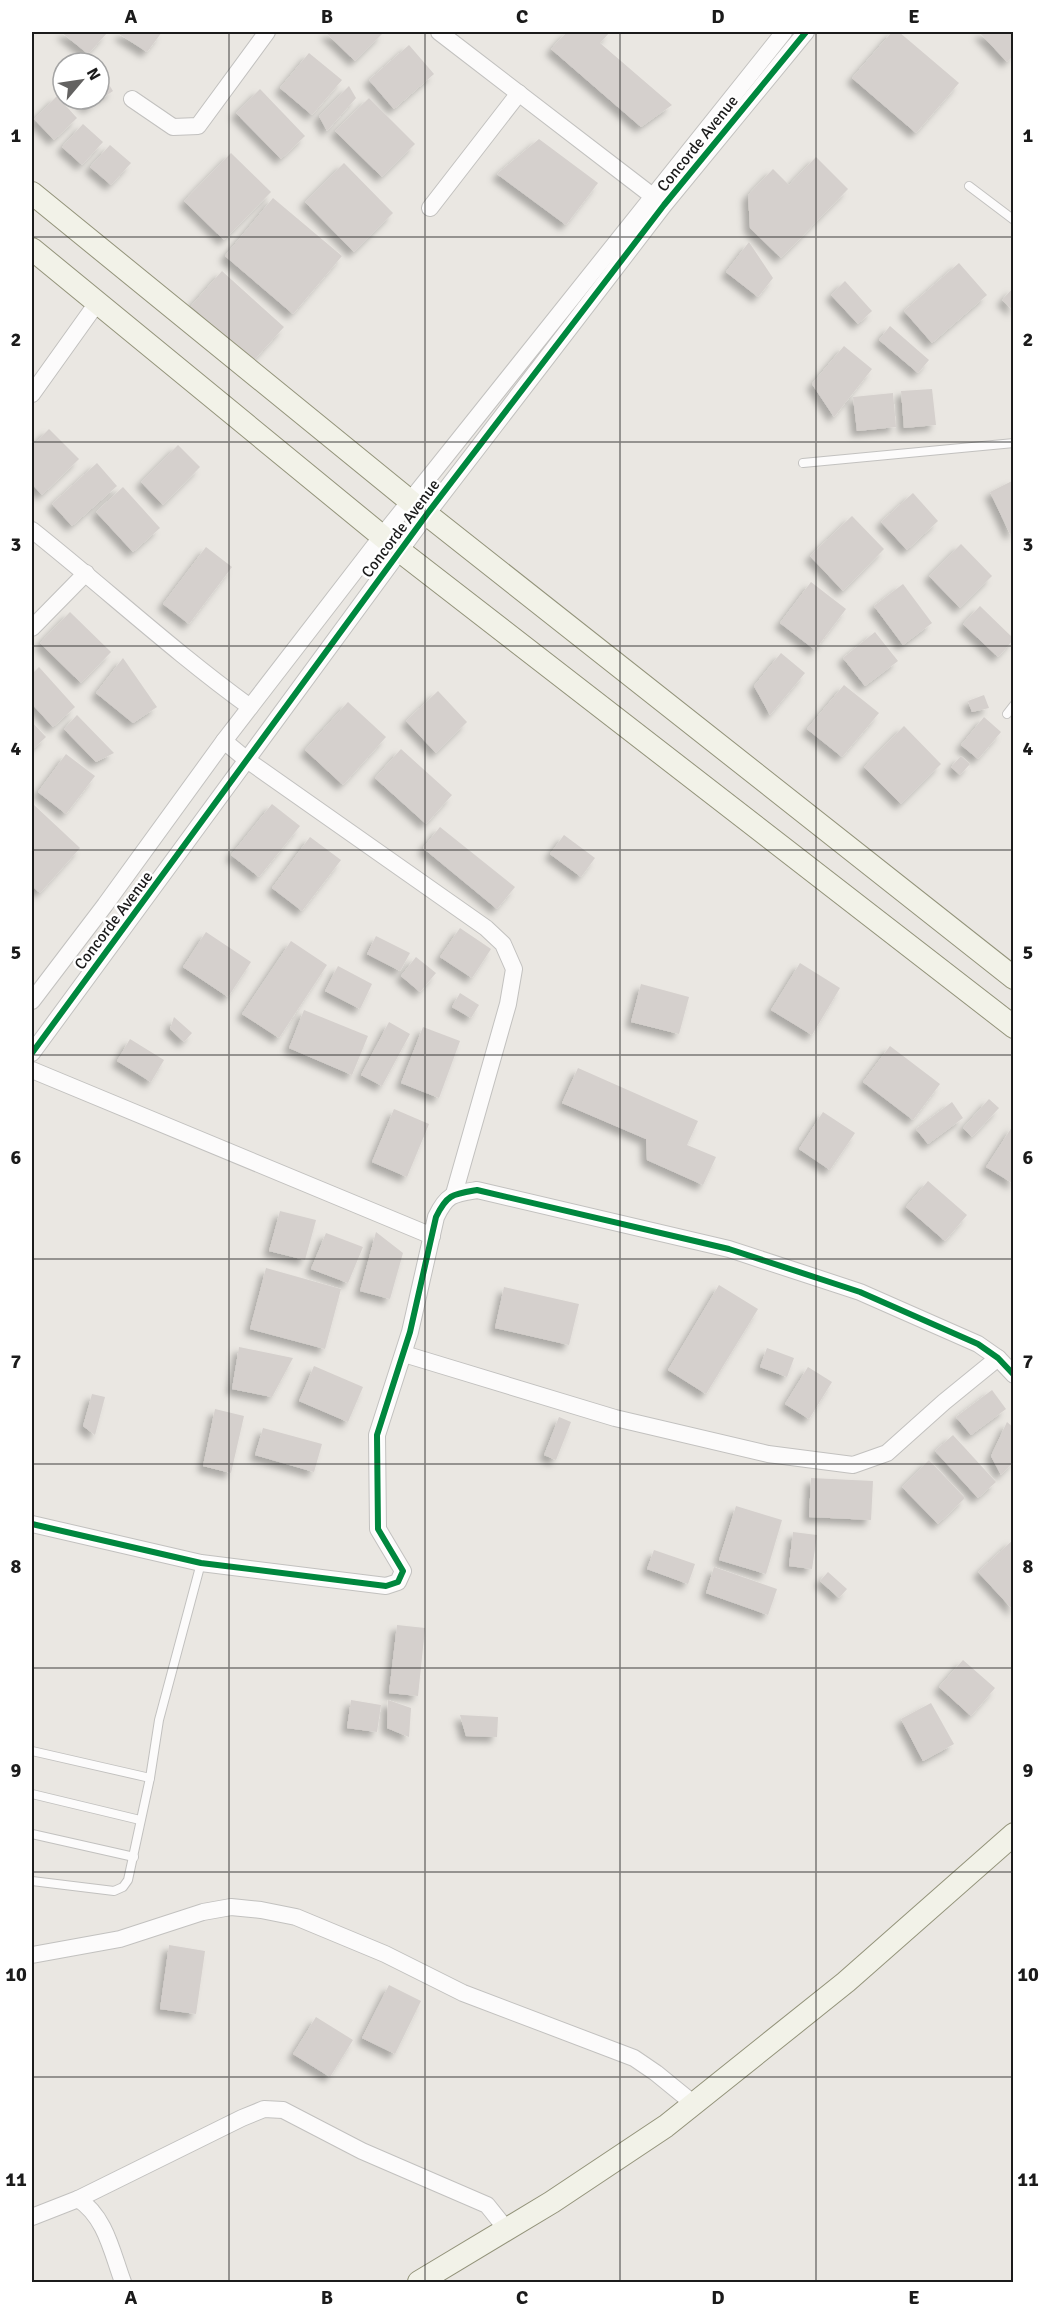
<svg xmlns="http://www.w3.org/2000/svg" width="1045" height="2314" font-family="Signika,sans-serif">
<defs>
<filter id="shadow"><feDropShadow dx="-5.5" dy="5.5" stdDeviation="3" flood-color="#0004"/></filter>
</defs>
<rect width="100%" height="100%" fill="#eae7e2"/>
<g fill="#d5d0cd" filter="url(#shadow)">
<polygon points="61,32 108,32 88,54"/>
<polygon points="122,32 162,32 147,52 119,34"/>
<polygon points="325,32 384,32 355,61"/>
<polygon points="567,32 610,32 600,43 672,105 641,127 551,49"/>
<polygon points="892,32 899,32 959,83 916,133 852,78"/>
<polygon points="979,32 1014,32 1014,55 1007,62"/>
<polygon points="409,45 434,74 394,109 369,80"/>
<polygon points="309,53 342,80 312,115 280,88"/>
<polygon points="99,69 113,91 88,108 79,99 99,99"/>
<polygon points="349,86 356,98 327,131 319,116"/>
<polygon points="260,89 305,136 281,159 236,113"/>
<polygon points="57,96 77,118 54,140 34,119"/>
<polygon points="369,98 415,144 382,177 335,131"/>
<polygon points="83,124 103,142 82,165 62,147"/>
<polygon points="539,139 598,183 566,225 497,174"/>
<polygon points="110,145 131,163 111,185 90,167"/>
<polygon points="231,153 271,192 224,240 184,201"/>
<polygon points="816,157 848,189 781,258 750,228 748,195 773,169 789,185"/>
<polygon points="344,163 393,213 354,252 305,202"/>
<polygon points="273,198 342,256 293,314 225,256"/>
<polygon points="749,242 773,278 758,297 726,272"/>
<polygon points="959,263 987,295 932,343 904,311"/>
<polygon points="222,271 284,327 253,361 191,306"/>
<polygon points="845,281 872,311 858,324 831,295"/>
<polygon points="1014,287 1014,311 1002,300"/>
<polygon points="890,326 929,360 918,373 879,340"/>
<polygon points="844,346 872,369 834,417 812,384"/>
<polygon points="932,389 936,425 904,428 901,391"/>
<polygon points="893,393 896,427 857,431 853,397"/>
<polygon points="49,429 79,459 42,495 32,484 32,446"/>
<polygon points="178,445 200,467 163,505 141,482"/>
<polygon points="97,463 117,486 72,526 52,504"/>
<polygon points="1014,480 1014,532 1010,534 990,492"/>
<polygon points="123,487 160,528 133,552 96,512"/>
<polygon points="913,493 938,521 907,550 881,522"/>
<polygon points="852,516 884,549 843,591 810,556"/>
<polygon points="961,544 992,576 960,608 929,576"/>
<polygon points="206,547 232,567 189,624 163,604"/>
<polygon points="811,582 846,609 815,650 780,623"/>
<polygon points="903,584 932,623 903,645 874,606"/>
<polygon points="980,606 1014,639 998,657 963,624"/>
<polygon points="70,612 111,652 81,683 40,643"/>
<polygon points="875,632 898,661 865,686 843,658"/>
<polygon points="781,653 805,673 770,715 754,686"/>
<polygon points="123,658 157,707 133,723 96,693"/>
<polygon points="39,667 75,707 53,727 32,704 32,674"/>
<polygon points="844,685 879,713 842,757 807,729"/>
<polygon points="438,691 467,722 436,753 406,721"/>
<polygon points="984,695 989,708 972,712 968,701"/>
<polygon points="348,702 386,737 343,785 305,750"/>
<polygon points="77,715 114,753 96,762 64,729"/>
<polygon points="984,717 1001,732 978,759 961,745"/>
<polygon points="32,722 46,737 32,750"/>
<polygon points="904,726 941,764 901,804 864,767"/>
<polygon points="401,749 452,795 426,824 375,778"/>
<polygon points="66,754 95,776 66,814 38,792"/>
<polygon points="961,756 970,764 960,775 951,767"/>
<polygon points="32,803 80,848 40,893 32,886"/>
<polygon points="272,804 300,826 259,877 231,855"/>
<polygon points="440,827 515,887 497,909 423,848"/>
<polygon points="564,835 595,858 581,877 550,854"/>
<polygon points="310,837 341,860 302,911 272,888"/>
<polygon points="460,928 491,949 472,978 440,957"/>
<polygon points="206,932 251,962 228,997 183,967"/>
<polygon points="376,936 410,953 400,971 367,954"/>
<polygon points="291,941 327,965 279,1038 242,1014"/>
<polygon points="416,957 436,973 420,992 401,976"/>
<polygon points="800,963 840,988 812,1035 771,1010"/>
<polygon points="338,966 372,984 360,1009 325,991"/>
<polygon points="641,984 689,997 679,1034 631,1022"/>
<polygon points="460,993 479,1005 471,1018 452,1007"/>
<polygon points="304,1010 368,1036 352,1075 289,1048"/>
<polygon points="174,1017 192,1033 184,1042 170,1029"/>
<polygon points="389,1022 410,1034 382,1086 361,1075"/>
<polygon points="423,1027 460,1041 439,1098 401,1083"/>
<polygon points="130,1039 164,1060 151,1082 117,1061"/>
<polygon points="890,1046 940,1084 913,1120 863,1082"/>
<polygon points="578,1068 698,1121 687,1145 716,1157 703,1185 647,1160 646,1139 562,1103"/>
<polygon points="989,1099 999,1108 972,1137 963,1128"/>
<polygon points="952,1102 963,1118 928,1144 916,1129"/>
<polygon points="394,1109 429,1124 407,1177 372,1162"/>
<polygon points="823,1112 855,1133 830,1170 799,1149"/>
<polygon points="1014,1124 1014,1184 986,1167"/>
<polygon points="928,1181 967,1215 945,1241 906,1207"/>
<polygon points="280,1211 316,1220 305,1260 269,1251"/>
<polygon points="376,1232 403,1253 390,1299 360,1291"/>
<polygon points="326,1233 363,1247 348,1283 311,1269"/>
<polygon points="266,1268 341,1289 325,1349 250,1329"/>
<polygon points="719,1285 758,1309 706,1394 668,1370"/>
<polygon points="504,1287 579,1304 569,1345 495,1328"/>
<polygon points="239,1347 293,1358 272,1397 232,1389"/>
<polygon points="767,1348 794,1358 787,1377 760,1367"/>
<polygon points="314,1366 363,1387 348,1422 299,1401"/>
<polygon points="808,1367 832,1382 809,1419 785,1404"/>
<polygon points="992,1390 1006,1409 971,1435 956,1417"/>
<polygon points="92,1394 105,1397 95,1435 83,1426"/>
<polygon points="215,1409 244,1416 231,1473 203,1466"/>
<polygon points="559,1417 571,1422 556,1460 544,1455"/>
<polygon points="1007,1422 1014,1428 1014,1461 1001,1475 991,1456"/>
<polygon points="263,1428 322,1444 314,1472 255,1455"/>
<polygon points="953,1435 996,1482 978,1498 935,1451"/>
<polygon points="929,1460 965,1498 938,1524 902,1487"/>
<polygon points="811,1478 873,1481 871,1520 809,1517"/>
<polygon points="736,1506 782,1520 766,1574 719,1560"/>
<polygon points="793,1532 817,1535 812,1569 789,1566"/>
<polygon points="1014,1539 1014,1611 978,1572"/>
<polygon points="654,1550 695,1564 688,1584 647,1569"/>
<polygon points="714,1567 777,1589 768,1615 706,1593"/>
<polygon points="828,1572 847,1589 839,1598 820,1581"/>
<polygon points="397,1625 425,1628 418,1696 389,1693"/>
<polygon points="963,1660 995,1688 971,1716 939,1687"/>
<polygon points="351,1700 381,1705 377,1732 347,1728"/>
<polygon points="388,1700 411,1708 409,1737 387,1728"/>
<polygon points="931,1703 954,1744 923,1761 901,1719"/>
<polygon points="460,1715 498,1717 497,1737 466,1736"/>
<polygon points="169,1945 205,1951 196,2014 160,2009"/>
<polygon points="389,1985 421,2001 395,2054 362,2038"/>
<polygon points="316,2017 353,2040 330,2077 293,2054"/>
</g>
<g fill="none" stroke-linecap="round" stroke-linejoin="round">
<defs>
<g id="lane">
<polyline points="969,186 1014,220"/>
<polyline points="803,463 1014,443"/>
<polyline points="1007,714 1014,705"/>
<polyline points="32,1751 150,1778"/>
<polyline points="32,1794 140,1820"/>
<polyline points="32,1834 134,1857"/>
<polyline points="32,1881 114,1891 123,1887 128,1880 150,1778 159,1720 201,1563"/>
</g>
<g id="street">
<polyline points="439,32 659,201"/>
<polyline points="132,99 173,127 198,126 267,32"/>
<polyline points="430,208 519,93"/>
<polyline points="32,394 97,303"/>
<path d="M32,530C105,588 174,652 250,707"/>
<polyline points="32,628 86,573"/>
<polyline points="224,741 247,760 486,928 503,944 514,969 508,1004 454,1194"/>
<polyline points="32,1001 105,905 224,741 382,536 784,32"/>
<polyline points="32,1053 427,514 664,205 806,32"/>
<polyline points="32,1070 432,1236"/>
<polyline points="404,1354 615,1418 768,1454 853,1465 887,1453 944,1402 998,1358"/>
<path d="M32,1524L201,1563L386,1586L398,1582L403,1571L378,1529L377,1435L410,1332L436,1217C447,1194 453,1194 477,1190L729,1249L860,1292L978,1344L998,1358L1014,1375"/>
<polyline points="32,1955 120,1939 203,1912 231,1907 261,1910 296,1917 385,1954 463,1993 634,2058 656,2073 694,2104"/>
<polyline points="78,2199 242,2118 264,2109 283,2110 362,2151 487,2205 507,2230"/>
<path d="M32,2217L78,2199C106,2217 112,2253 123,2282"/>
</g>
<g id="secondary">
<polyline points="32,193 410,501 1014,978"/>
<polyline points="32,249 400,551 1014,1027"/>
<polyline points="419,2282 552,2202 666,2126 846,1982 1014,1834"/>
</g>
</defs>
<use href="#lane" stroke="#c2c1bf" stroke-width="10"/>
<use href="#street" stroke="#c2c1bf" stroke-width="18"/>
<use href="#secondary" stroke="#93937a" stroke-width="24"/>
<use href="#lane" stroke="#fcfbfb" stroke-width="8"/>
<use href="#street" stroke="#fcfbfb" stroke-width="16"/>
<use href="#secondary" stroke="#f2f2e8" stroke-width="22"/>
<defs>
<g id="cycleway">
<polyline points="32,1053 427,514 664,205 806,32"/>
<path d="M32,1524L201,1563L386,1586L398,1582L403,1571L378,1529L377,1435L410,1332L436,1217C447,1194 453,1194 477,1190L729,1249L860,1292L978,1344L998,1358L1014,1375"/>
</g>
</defs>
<use href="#cycleway" stroke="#fff" stroke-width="10"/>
<use href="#cycleway" stroke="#00873e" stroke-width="6"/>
</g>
<path fill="none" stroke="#1b1b1b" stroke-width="1.5" stroke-opacity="0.55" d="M229,32V2282M425,32V2282M620,32V2282M816,32V2282M32,237H1014M32,442H1014M32,646H1014M32,850H1014M32,1055H1014M32,1259H1014M32,1464H1014M32,1668H1014M32,1872H1014M32,2077H1014"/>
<g text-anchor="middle" stroke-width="5" stroke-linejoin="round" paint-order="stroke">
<g font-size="16" fill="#1b1b1b" stroke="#fff">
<text transform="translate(697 143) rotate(-51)" y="6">Concorde Avenue</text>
<text transform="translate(400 528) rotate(-53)" y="6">Concorde Avenue</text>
<text transform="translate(113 920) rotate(-53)" y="6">Concorde Avenue</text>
</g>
</g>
<rect width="1045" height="2314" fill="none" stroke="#ffffff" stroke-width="66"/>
<g transform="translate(81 81) rotate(61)"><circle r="28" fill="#ffffff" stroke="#a4a4a4" stroke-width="1.5"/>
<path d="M0-4.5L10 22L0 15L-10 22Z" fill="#636261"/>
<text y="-9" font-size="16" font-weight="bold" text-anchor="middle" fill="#1b1b1b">N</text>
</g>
<rect x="33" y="33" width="979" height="2248" fill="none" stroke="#1b1b1b" stroke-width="2"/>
<g font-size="20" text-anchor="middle" font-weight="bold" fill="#1b1b1b">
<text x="131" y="23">A</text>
<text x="327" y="23">B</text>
<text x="522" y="23">C</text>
<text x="718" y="23">D</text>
<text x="914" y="23">E</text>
<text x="16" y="142">1</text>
<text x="1028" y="142">1</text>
<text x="16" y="346">2</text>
<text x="1028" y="346">2</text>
<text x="16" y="551">3</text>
<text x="1028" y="551">3</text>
<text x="16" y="755">4</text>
<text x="1028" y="755">4</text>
<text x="16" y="959">5</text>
<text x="1028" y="959">5</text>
<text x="16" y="1164">6</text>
<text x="1028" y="1164">6</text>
<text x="16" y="1368">7</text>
<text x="1028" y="1368">7</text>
<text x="16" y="1573">8</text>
<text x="1028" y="1573">8</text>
<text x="16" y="1777">9</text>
<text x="1028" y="1777">9</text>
<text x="16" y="1981">10</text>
<text x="1028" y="1981">10</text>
<text x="16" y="2186">11</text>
<text x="1028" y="2186">11</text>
<text x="131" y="2304">A</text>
<text x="327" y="2304">B</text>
<text x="522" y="2304">C</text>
<text x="718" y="2304">D</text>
<text x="914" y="2304">E</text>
</g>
</svg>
